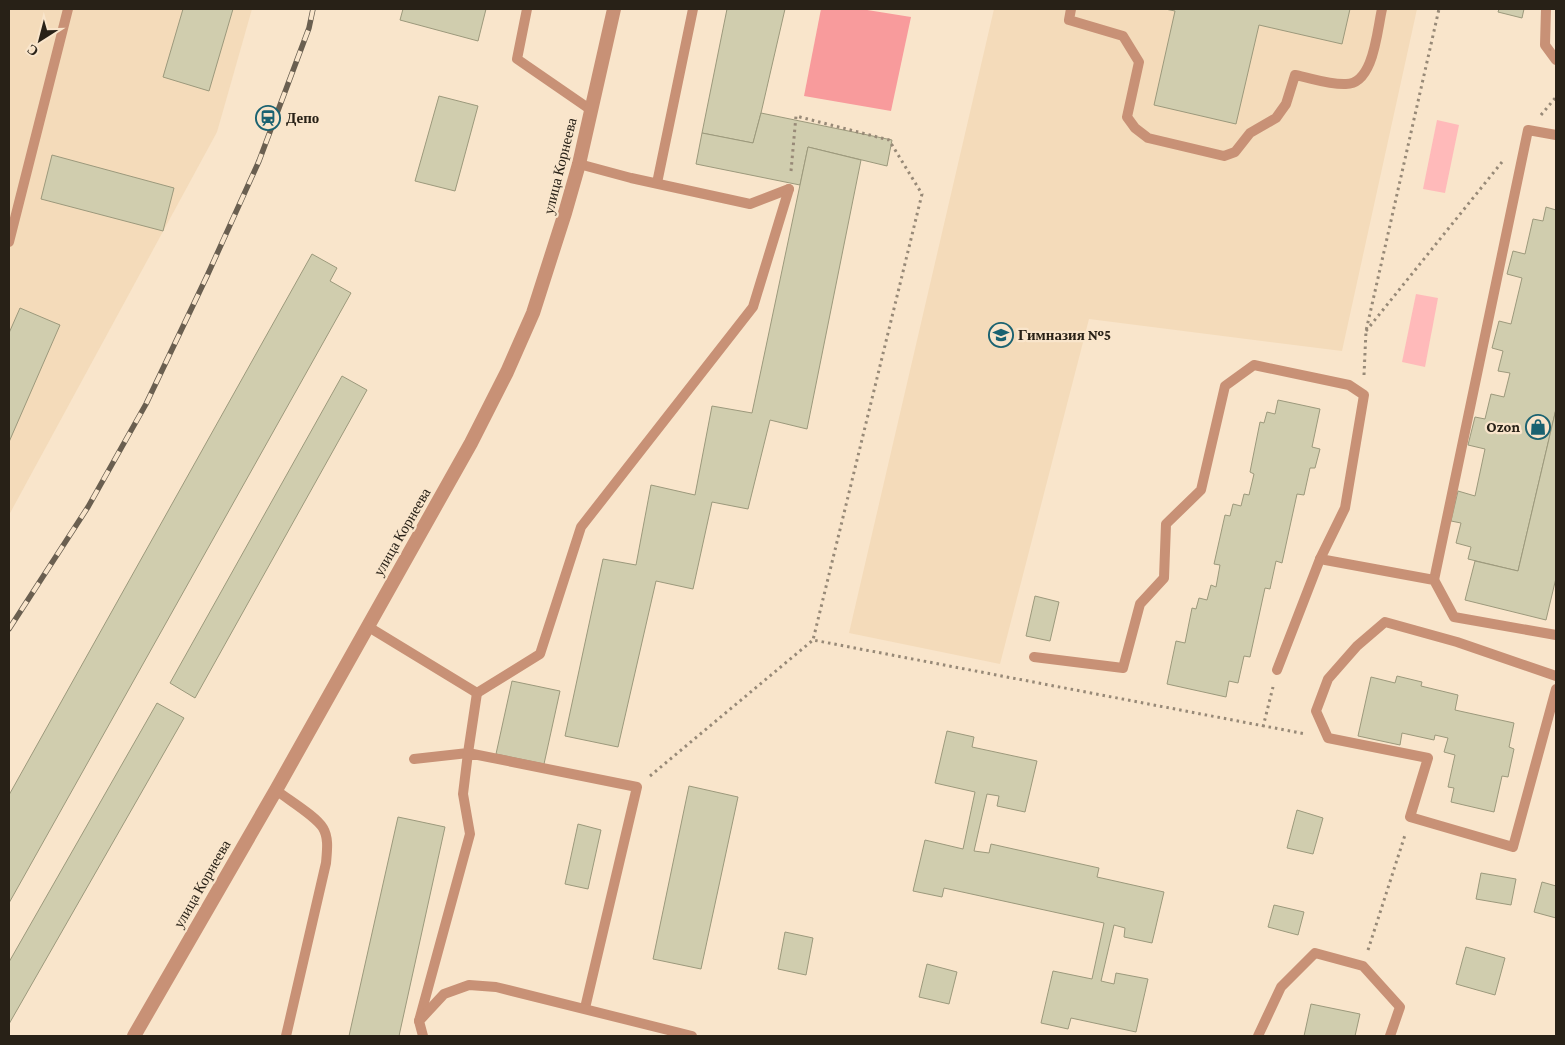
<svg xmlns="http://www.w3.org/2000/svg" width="1565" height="1045" font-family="'Crimson Pro',serif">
<rect width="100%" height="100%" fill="#f9e5cb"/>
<g fill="#f4dbba">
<polygon points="9,9 252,9 217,132 9,515"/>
<polygon points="994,9 1417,9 1342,351 1089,319 1000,664 849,633"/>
</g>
<g fill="#ffbaba">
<polygon points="1437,120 1459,125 1445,193 1423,189"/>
<polygon points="1416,294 1438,298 1425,367 1402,362"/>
</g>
<polygon fill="#f89b9c" points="821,9 861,9 911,17 891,111 804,96"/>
<g fill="#d0cdae" stroke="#9c997c">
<polygon points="183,9 233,9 209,91 163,77"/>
<polygon points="403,9 486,9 478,41 400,20"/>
<polygon points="727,9 785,9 761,113 753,143 702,133"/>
<polygon points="1165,9 1350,9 1342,44 1259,25 1236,124 1154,105 1175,11"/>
<polygon points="1499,9 1524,9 1522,18 1498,12"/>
<polygon points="439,96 478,106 455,191 415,181"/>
<polygon points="761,113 892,140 887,166 808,147 800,185 696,164 702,133 753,143"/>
<polygon points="808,147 861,160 807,429 770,420 748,509 712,502 693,589 656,581 618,747 565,736 603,559 636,565 651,485 695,495 712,406 752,413"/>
<polygon points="52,155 174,188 163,231 41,199"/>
<polygon points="1546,207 1556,210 1556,409 1518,571 1468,559 1471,547 1456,543 1461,523 1451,521 1458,491 1475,496 1485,449 1468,445 1475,417 1485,419 1491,394 1504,397 1510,373 1498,371 1503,351 1492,348 1499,321 1511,324 1522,278 1507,274 1513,251 1525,254 1533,219 1543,221"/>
<polygon points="312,254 337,268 330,281 351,293 9,903 9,795"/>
<polygon points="20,308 60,325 9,442 9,333"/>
<polygon points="342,376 367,390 195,698 170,683"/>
<polygon points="1278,400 1320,409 1312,447 1320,449 1315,468 1310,468 1304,495 1297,494 1282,563 1276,561 1270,589 1265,588 1250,657 1244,656 1238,683 1229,681 1226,697 1167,684 1176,641 1185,643 1192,608 1196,609 1199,598 1207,600 1211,585 1216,587 1220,565 1214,564 1225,515 1230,516 1233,504 1241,506 1244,494 1249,495 1254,474 1250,472 1260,422 1264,423 1267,412 1275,414"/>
<polygon points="1556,409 1556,578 1546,620 1465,600 1475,561 1518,571"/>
<polygon points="1035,596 1059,602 1050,641 1026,636"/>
<polygon points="1397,676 1422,682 1421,686 1458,695 1455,710 1514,723 1509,747 1514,749 1508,777 1502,776 1494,812 1451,802 1454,788 1448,787 1455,755 1444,752 1448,738 1435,735 1434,740 1402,733 1400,745 1358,736 1371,677 1395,683"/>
<polygon points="512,681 560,691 544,764 496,754"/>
<polygon points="157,703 184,718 9,1024 9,962"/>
<polygon points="947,731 974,737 972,747 1037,761 1025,812 997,806 999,796 987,794 974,851 989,853 991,844 1099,868 1097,877 1164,892 1152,943 1124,937 1125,928 1114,925 1101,981 1114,984 1116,973 1148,979 1136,1032 1071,1018 1068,1029 1041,1023 1053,971 1092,979 1104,923 944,888 942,897 913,891 925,840 963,849 975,792 935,783"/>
<polygon points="689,786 738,797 701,969 653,959"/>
<polygon points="1297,810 1323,818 1313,854 1287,848"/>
<polygon points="398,817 445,827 399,1036 349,1036"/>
<polygon points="578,824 601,830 588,889 565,884"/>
<polygon points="1481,873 1516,879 1511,905 1476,899"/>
<polygon points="1542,882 1556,886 1556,918 1534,912"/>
<polygon points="1274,905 1304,912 1298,935 1268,927"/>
<polygon points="785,932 813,938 806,975 778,969"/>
<polygon points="1466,947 1505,958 1495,995 1456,984"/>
<polygon points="927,964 957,972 949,1004 919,997"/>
<polygon points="1311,1004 1360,1014 1355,1036 1304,1036"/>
</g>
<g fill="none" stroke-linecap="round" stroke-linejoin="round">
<g stroke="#978977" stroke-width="3" stroke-dasharray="2.5 4" stroke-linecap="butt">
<polyline points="1541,115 1556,97"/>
<polyline points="791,171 796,116 889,140 922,194 813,640"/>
<polyline points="1366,331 1502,162"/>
<polyline points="1364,375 1366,331 1439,9"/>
<polyline points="1263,727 1273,687"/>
<polyline points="650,776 813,640 1306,734"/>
<polyline points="1368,950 1405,835"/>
</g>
<g stroke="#c89176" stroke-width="10">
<polyline points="527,9 517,59 591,110"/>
<path d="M1071,9L1069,20L1123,36L1139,62L1127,117L1135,128L1148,138L1224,156L1235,152L1250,133L1276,118L1286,104L1295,75C1311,78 1330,85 1346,84C1374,84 1377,30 1382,9"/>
<polyline points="1546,9 1545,45 1556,60"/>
<polyline points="579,164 631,178 750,204 789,189"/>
<polyline points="657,183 693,9"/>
<polyline points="9,242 68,9"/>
<polyline points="1434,580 1528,130 1556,135"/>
<polyline points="367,626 477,693 540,654 581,527 753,307 789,189"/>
<polyline points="1034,657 1123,668 1140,604 1164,578 1166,524 1201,490 1225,386 1254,365 1349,385 1364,395 1345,508 1320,559"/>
<polyline points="1277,670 1320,559 1434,580 1454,617 1556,635"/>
<polyline points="1556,676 1457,642 1385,622 1357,646 1328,679 1316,711 1328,738 1428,758 1410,817 1513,847 1556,689"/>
<polyline points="414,759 468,753 477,693"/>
<path d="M276,790C287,799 316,816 323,828C329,838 327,851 326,863L286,1036"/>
<polyline points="419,1021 470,834 463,794 468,753 637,787 585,1008"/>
<polyline points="423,1036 419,1021 444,994 469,985 496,987 692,1036"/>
<polyline points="1258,1036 1281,987 1315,953 1363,966 1400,1007 1390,1036"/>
</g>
<polyline stroke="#c89176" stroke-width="14" points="134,1036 276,790 471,443 507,372 533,313 565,213 579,164 614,9"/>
<defs>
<polyline id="rail" points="9,629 88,507 146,404 207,276 259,161 309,28 313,9"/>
</defs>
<use href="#rail" stroke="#6a5f50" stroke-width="5.5"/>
<use href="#rail" stroke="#f9e5cb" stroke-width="4" stroke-dasharray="11" stroke-linecap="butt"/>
</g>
<defs>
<symbol id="station-ring" viewBox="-11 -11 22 22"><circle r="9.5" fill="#f9e5cb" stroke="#1a6271" stroke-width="1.5"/><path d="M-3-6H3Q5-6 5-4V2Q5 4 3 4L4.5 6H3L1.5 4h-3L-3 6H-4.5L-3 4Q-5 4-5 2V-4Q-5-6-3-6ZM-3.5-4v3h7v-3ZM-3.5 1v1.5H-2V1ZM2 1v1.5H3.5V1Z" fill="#1a6271"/></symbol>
<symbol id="school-ring" viewBox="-11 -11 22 22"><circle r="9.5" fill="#f9e5cb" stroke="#1a6271" stroke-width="1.5"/><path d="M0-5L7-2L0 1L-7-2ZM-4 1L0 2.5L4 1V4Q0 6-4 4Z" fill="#1a6271"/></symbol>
<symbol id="shop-ring" viewBox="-11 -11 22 22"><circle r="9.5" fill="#f9e5cb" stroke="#1a6271" stroke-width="1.5"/><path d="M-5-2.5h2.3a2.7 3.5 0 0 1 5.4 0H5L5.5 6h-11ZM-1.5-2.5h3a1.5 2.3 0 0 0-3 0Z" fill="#1a6271"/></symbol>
</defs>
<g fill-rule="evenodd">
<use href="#station-ring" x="254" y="104" width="28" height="28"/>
<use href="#school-ring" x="987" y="321" width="28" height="28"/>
<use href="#shop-ring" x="1524" y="413" width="28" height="28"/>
</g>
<g text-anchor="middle" stroke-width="4.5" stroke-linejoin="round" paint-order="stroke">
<g font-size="15" font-weight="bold" fill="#282117" stroke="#f9e5cb" text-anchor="start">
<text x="286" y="123">Депо</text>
<text x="1018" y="340">Гимназия №5</text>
<text x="1520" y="432" text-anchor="end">Ozon</text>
</g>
<g font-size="15" fill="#282117" stroke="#f9e5cb">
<text transform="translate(560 166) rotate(-76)" y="5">улица Корнеева</text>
<text transform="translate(402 532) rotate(-60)" y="5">улица Корнеева</text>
<text transform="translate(202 884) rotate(-60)" y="5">улица Корнеева</text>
</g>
</g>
<rect width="1565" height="1045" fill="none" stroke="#282117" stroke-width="20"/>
<g transform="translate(40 40) rotate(216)" stroke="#f9e5cb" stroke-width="4" paint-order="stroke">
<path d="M0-4L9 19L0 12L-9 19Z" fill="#282117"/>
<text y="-8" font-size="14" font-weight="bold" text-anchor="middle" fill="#282117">С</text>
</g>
</svg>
